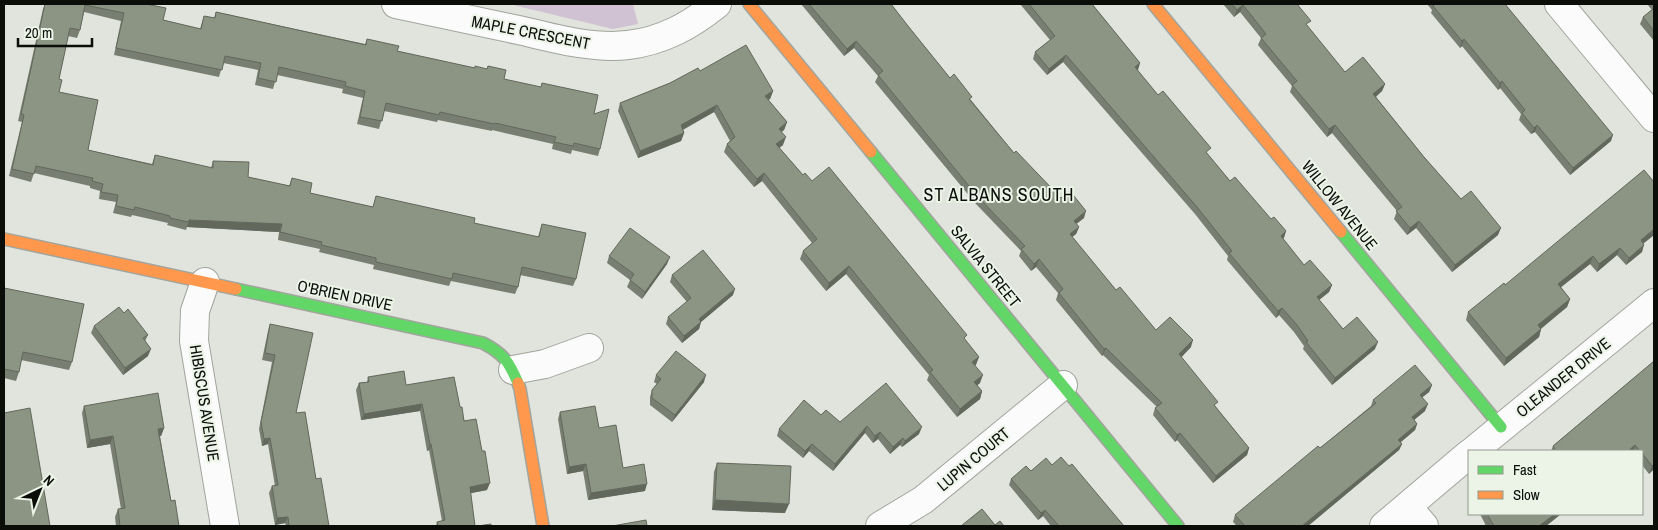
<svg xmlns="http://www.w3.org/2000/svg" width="1658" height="530" font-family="'Archivo Narrow',sans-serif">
<rect width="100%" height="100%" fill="#e0e4dc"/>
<polygon fill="#d0c1d3" points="509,4 633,4 638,24 613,29"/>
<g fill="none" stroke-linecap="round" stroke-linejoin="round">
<defs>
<g id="street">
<path d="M396,4C438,13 480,22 523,31C556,39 594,49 628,45C663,41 691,25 717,4"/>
<polyline points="1559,4 1654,118"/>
<polyline points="205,282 195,311 194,341 225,526"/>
<polyline points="513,370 545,364 589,348"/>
<polyline points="1473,451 1654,303"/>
<polyline points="1408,507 1424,526"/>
<polyline points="880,526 923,500 1063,385"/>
<polyline points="1384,526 1469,454"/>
</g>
<g id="fast">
<polyline points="871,152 1178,526"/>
<polyline points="1341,232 1501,427"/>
<path d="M236,289L483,343C504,354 509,362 518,383"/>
</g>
<g id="slow">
<polyline points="749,4 871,152"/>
<polyline points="1153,4 1341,232"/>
<polyline points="4,239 236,289"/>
<polyline points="518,383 520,389 543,526"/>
</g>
</defs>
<use href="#street" stroke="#a1a59e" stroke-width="30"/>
<use href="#fast" stroke="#a1a59e" stroke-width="14"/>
<use href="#slow" stroke="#a1a59e" stroke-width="14"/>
<use href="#street" stroke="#fafbfa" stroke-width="28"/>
<use href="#fast" stroke="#63d668" stroke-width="11"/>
<use href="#slow" stroke="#ff974d" stroke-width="11"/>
</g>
<g fill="#787f72">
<polygon points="45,4 146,4 163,20 200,29 204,16 214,18 216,12 365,44 367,39 397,51 474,68 487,69 488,66 504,79 594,114 600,149 598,156 572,150 571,154 552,149 553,144 492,130 492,131 438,120 437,122 384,111 379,129 357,124 363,98 342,93 343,89 277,75 273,89 255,85 258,70 223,63 219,77 114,55 121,21 84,12 80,30 77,38 68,36 59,79 59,92 88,150 152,164 155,155 211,168 213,161 248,177 289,186 292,178 310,193 373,207 376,196 474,223 538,237 542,224 576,279 573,286 520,275 518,287 515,294 451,281 449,286 373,269 374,265 319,252 320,249 278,240 279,232 187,227 186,230 167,225 168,223 132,215 131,217 113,213 116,202 99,199 100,191 90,188 90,186 34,173 31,182 9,176 22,122 18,121 43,9"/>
<polygon points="801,4 891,4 908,26 950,78 971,100 1014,153 1061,198 1084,218 1076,224 1079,227 1076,234 1072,237 1116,290 1156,330 1191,347 1181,357 1216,407 1249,448 1247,455 1213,483 1177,440 1175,442 1153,415 1155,408 1157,407 1103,355 1102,356 1056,300 1058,293 1036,267 1031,271 1019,256 1021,251 976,204 875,82 878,76 854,48 844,56"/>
<polygon points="1020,4 1092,4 1140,63 1137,70 1230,181 1271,219 1286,231 1283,239 1304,265 1332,285 1329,292 1319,300 1343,329 1375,349 1332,385 1303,349 1304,346 1294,332 1279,315 1276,318 1227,260 1228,256 1195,214 1063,62 1047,75 1033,59 1035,52 1050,40"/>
<polygon points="1223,4 1297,4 1308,27 1345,72 1385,84 1382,91 1376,97 1424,157 1461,199 1498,235 1452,272 1416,228 1407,235 1394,219 1397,211 1332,133 1327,137 1290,92 1292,86 1258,45 1261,38 1240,12 1234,17"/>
<polygon points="1427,4 1505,4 1611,141 1570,175 1535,132 1531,134 1519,120 1521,114 1500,88 1498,90 1462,46 1460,48 1431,13 1432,10"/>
<polygon points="1647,4 1654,4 1654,41 1640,24 1643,17 1652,10"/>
<polygon points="700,71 773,91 770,99 768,100 787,122 784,130 781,132 783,145 779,148 803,175 812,181 965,341 979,357 975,365 980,383 977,385 982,391 980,399 957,417 927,380 929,375 846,274 826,291 800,259 803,251 812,243 762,181 754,187 724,152 727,144 730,141 714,112 683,130 684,133 681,141 638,158 618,111 620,103"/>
<polygon points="1654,235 1643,243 1642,252 1626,265 1617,255 1597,272 1590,264 1561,287 1570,299 1567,307 1541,329 1539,337 1504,366 1466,320 1468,312 1505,285"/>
<polygon points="609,256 667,264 642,299 627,287 630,280 607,263"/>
<polygon points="672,275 733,295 701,322 699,329 682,343 666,324 668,317 687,302 670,282"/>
<polygon points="4,288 72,362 69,370 21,360 19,372 16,381 4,378"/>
<polygon points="124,313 148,335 145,341 148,356 123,375 91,333 94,326"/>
<polygon points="270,324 296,413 316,479 329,526 286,526 285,523 275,525 269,493 272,486 275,486 268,444 262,446 259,429 272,362 262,360 268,331"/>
<polygon points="1654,361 1654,469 1649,474 1642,465 1642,451 1551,451 1553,446"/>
<polygon points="656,375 704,382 672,422 650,405 650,397 652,390 657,384 654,382"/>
<polygon points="368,377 406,385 460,407 487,490 470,493 475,526 436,526 437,522 442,521 429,450 427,451 420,411 361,420 356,390 359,383 367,382"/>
<polygon points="1432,385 1429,392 1422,397 1425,411 1414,420 1417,424 1415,430 1401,442 1402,444 1399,450 1308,526 1237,526 1233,522 1235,515 1320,448 1371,406 1373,400"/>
<polygon points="84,406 164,428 161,436 160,436 171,501 179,526 116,526 115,517 118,509 121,509 110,444 87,448 82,413"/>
<polygon points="560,412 599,428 623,468 645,491 588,500 583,471 567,474 558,419"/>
<polygon points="821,415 840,422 919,434 902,447 900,445 890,454 878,439 873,443 865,433 833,471 809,451 803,458 777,436 779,429"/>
<polygon points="717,463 785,513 712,510 714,472"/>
<polygon points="1052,465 1069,466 1124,526 1051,526 1043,516 1038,520 1009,485 1011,479"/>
<polygon points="1480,514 1561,514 1546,526 1486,526"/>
</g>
<g fill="#62685c">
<polygon points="1243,5 1240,12 1234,17 1237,10"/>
<polygon points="1464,39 1462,46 1460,48 1462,41"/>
<polygon points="856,41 854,48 844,56 847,49"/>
<polygon points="1066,55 1063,62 1047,75 1049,69"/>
<polygon points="1140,63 1138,70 1133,74 1135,67"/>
<polygon points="1502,81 1500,88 1498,90 1500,83"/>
<polygon points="1385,84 1382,91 1370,101 1373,94"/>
<polygon points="773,91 770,99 762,103 765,96"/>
<polygon points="717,105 714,112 678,132 681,125"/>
<polygon points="787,122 784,130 776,136 779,129"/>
<polygon points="1335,125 1332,133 1327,137 1329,129"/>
<polygon points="1537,125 1535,132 1531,134 1534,128"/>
<polygon points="684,133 681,141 638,158 640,151"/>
<polygon points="1613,135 1611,141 1570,175 1573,168"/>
<polygon points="786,137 783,145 774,152 776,144"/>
<polygon points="764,173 762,181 754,187 757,179"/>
<polygon points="1086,211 1084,218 1071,228 1074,221"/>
<polygon points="189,220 282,224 279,232 187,227"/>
<polygon points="1419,221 1416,228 1407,235 1410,228"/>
<polygon points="1079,227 1076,234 1067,241 1070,234"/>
<polygon points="1501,228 1498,235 1452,272 1455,265"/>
<polygon points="1654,229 1654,235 1638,248 1641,240"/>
<polygon points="1286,231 1284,238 1278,243 1281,236"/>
<polygon points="1644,245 1642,252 1626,265 1629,258"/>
<polygon points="1620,248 1617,255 1597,272 1599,264"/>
<polygon points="1593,256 1590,264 1555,292 1558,284"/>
<polygon points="670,257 667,264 642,299 645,292"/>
<polygon points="1039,259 1036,267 1031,271 1034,264"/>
<polygon points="849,266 846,274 826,291 829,283"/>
<polygon points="1332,285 1329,292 1314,304 1317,297"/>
<polygon points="735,289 733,295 701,322 699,329 682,343 684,336 699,319"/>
<polygon points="1570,299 1567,307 1535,333 1538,325"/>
<polygon points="1282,308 1279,315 1276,318 1278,311"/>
<polygon points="1541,329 1539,337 1504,366 1506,358"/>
<polygon points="1193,340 1191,347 1177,362 1179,354"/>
<polygon points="1378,342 1375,349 1332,385 1335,378"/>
<polygon points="1106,348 1103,355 1102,356 1104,349"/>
<polygon points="151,349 148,356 123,375 125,368"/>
<polygon points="979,357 976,365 969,370 972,362"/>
<polygon points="706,375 704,382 672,422 675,415"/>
<polygon points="983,375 980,383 972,390 974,382"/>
<polygon points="1432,385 1429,392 1418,401 1420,395"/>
<polygon points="982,391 980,399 957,417 960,409"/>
<polygon points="422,404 420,411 361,420 364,414"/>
<polygon points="1428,404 1425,411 1409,424 1412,417"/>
<polygon points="1417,424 1415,430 1396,446 1398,440"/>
<polygon points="867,426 865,433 833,471 835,464"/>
<polygon points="922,427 919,434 902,447 905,441"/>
<polygon points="164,428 161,436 156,437 158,429"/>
<polygon points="880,432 878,439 873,443 875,436"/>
<polygon points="1180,433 1177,440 1175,442 1177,435"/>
<polygon points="113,436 110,444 87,448 90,440"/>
<polygon points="270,438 268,444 262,446 264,439"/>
<polygon points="903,438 900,445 890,454 893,447"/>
<polygon points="430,444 431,444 429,450 427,451"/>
<polygon points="812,444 809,451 803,458 805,451"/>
<polygon points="1402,444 1399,450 1308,526 1302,526"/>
<polygon points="1635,445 1633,451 1628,451"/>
<polygon points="1249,448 1247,455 1213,483 1216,476"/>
<polygon points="586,464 583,471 567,474 569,467"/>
<polygon points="1654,464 1654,469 1649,474 1652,466"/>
<polygon points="490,483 487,490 467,494 470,487"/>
<polygon points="647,484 645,491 588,500 591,493"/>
<polygon points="715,500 789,504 785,513 712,510"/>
<polygon points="1045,510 1043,516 1038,520 1041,513"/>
<polygon points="1554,514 1561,514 1546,526 1539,526"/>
<polygon points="288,517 285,523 275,525 277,518"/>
</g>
<g fill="#8c9484" stroke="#62685c">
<polygon points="45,4 146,4 166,8 163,20 201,29 204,16 215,18 216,12 366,45 367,39 399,46 397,51 475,68 475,66 487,69 488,66 506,70 504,79 541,87 542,83 598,95 594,114 609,109 600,149 574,143 573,146 554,142 556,137 495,123 494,124 440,112 439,115 386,103 382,121 360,117 365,91 345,86 346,82 279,67 276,82 258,78 261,63 225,56 222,70 116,48 124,13 85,5 80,30 70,28 59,79 62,80 59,92 98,100 88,150 153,165 155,155 213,168 213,161 249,162 248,177 290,186 292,178 312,183 310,193 373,207 376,196 475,218 474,223 539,237 542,224 586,233 576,279 522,267 518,287 453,273 452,279 376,262 376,258 321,245 322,242 280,232 282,224 189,220 188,222 170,218 170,216 135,207 134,210 116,206 118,195 101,192 103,184 92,181 93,178 36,166 34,174 12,169 24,115 21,114"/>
<polygon points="809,4 891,4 908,26 950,78 954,74 972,97 969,99 1014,153 1016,151 1061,198 1070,191 1086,211 1074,221 1079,227 1070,234 1116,290 1120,287 1156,330 1170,317 1193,340 1179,354 1218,402 1214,405 1249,448 1216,476 1180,433 1177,435 1155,408 1162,403 1106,348 1104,349 1059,293 1063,289 1039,259 1034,264 1021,249 1025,246 978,197 878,75 883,71 856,41 847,49"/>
<polygon points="1029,4 1092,4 1140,63 1135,67 1158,95 1163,91 1211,148 1206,152 1230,181 1235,177 1271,219 1274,217 1286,231 1281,236 1304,265 1310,260 1332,285 1317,297 1343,329 1357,317 1378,342 1335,378 1306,342 1308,341 1297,325 1282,308 1278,311 1229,253 1232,251 1197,207 1066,55 1049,69 1035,52 1055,36"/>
<polygon points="1232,4 1297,4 1311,21 1306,24 1345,72 1363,57 1385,84 1373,94 1424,157 1461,199 1471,191 1501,228 1455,265 1419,221 1410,228 1396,211 1402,207 1335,125 1329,129 1292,85 1297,81 1261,38 1266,34 1243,5 1237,10"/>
<polygon points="1435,4 1505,4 1613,135 1573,168 1537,125 1534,128 1522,113 1525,110 1502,81 1500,83 1464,39 1462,41 1433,6"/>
<polygon points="1654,8 1654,31 1643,17"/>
<polygon points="746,45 773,91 765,96 787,122 779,129 786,137 776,144 803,175 805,173 812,181 829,167 967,335 964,338 979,357 972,362 983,375 974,382 982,391 960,409 930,372 933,370 849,266 829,283 803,251 817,239 764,173 757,179 727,144 735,137 717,105 681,125 684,133 640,151 620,103 670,83 698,68 700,71"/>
<polygon points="1644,170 1654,182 1654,229 1641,240 1644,245 1629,258 1620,248 1599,264 1593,256 1558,284 1570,299 1538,325 1541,329 1506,358 1468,312 1504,283 1505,285"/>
<polygon points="630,228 670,257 645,292 630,280 634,274 609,256"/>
<polygon points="703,250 735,289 699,319 701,322 684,336 668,317 691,298 672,275"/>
<polygon points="4,288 84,304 72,362 23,352 19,372 4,369"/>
<polygon points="119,307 124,313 128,309 148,335 143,338 151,349 125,368 94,326"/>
<polygon points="270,324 313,333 296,413 305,412 316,479 321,478 329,526 289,526 288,517 277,518 272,486 278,485 270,438 264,439 261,422 275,355 265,353"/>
<polygon points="676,351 706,375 675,415 652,398 652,390 661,379 656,375"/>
<polygon points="1654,361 1654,464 1652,466 1642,453 1642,451 1640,451 1635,445 1628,451 1552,451 1555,449 1553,446"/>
<polygon points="1415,365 1432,385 1420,395 1428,404 1412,417 1417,424 1398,440 1402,444 1302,526 1245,526 1235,515 1318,446 1320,448 1376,403 1373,400"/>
<polygon points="404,371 406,385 454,377 460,407 462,407 464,421 476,419 482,451 485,451 490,483 470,487 475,526 438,526 437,522 445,520 431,444 430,444 422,404 364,414 359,383 369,382 368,377"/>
<polygon points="886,383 922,427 905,441 903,438 893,447 880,432 875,436 867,426 835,464 812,444 805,451 779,429 804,400 821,415 826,410 840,422"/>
<polygon points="158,393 164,428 158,429 171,501 175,500 179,526 120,526 118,509 125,508 113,436 90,440 84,406"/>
<polygon points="595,406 599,428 616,425 623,468 644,464 647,484 591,493 586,464 569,467 560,412"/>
<polygon points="30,408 50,526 4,526 4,413"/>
<polygon points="1061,457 1069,466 1072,464 1124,526 1059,526 1045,510 1041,513 1011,479 1026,466 1031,471 1046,458 1052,465"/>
<polygon points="717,463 791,466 789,504 715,500"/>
<polygon points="982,509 995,525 1000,521 1004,526 961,526"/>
<polygon points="1487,514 1555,514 1539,526 1494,526"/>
<polygon points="646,520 647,526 612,526"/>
<polygon points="491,524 491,526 478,526"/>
</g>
<g text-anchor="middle" stroke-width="4" stroke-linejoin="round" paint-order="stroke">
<g font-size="16" fill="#0b0d09" stroke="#ecf4e7">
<text transform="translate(531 32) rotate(11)" y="6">MAPLE CRESCENT</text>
<text transform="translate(1340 205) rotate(51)" y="6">WILLOW AVENUE</text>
<text transform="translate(986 266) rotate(51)" y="6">SALVIA STREET</text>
<text transform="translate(345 295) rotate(12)" y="6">O'BRIEN DRIVE</text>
<text transform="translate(1563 377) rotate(-39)" y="6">OLEANDER DRIVE</text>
<text transform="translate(205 403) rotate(81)" y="6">HIBISCUS AVENUE</text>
<text transform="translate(973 459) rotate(-40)" y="6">LUPIN COURT</text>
</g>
<g font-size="18" letter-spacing="1" fill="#0b0d09" stroke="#ecf4e7">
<text x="999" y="201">ST ALBANS SOUTH</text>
</g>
</g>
<rect width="1658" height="530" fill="none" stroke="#0b0d09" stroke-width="10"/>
<rect x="1468" y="450" width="175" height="65" fill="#ecf4e7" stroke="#92988e"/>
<rect x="1478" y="466" width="25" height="8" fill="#63d668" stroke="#92988e"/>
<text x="1513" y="475" font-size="15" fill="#0b0d09">Fast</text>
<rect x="1478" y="491" width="25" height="8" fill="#ff974d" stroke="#92988e"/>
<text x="1513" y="500" font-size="15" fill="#0b0d09">Slow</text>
<g transform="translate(40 490) rotate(43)" stroke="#ecf4e7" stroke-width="4" paint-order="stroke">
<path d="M0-4L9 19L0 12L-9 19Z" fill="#0b0d09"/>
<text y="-8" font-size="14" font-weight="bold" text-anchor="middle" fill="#0b0d09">N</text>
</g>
<path d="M18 38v8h74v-8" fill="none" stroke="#0b0d09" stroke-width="2.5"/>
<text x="25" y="38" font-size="15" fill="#0b0d09" stroke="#ecf4e7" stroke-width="4" paint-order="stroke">20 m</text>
</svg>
